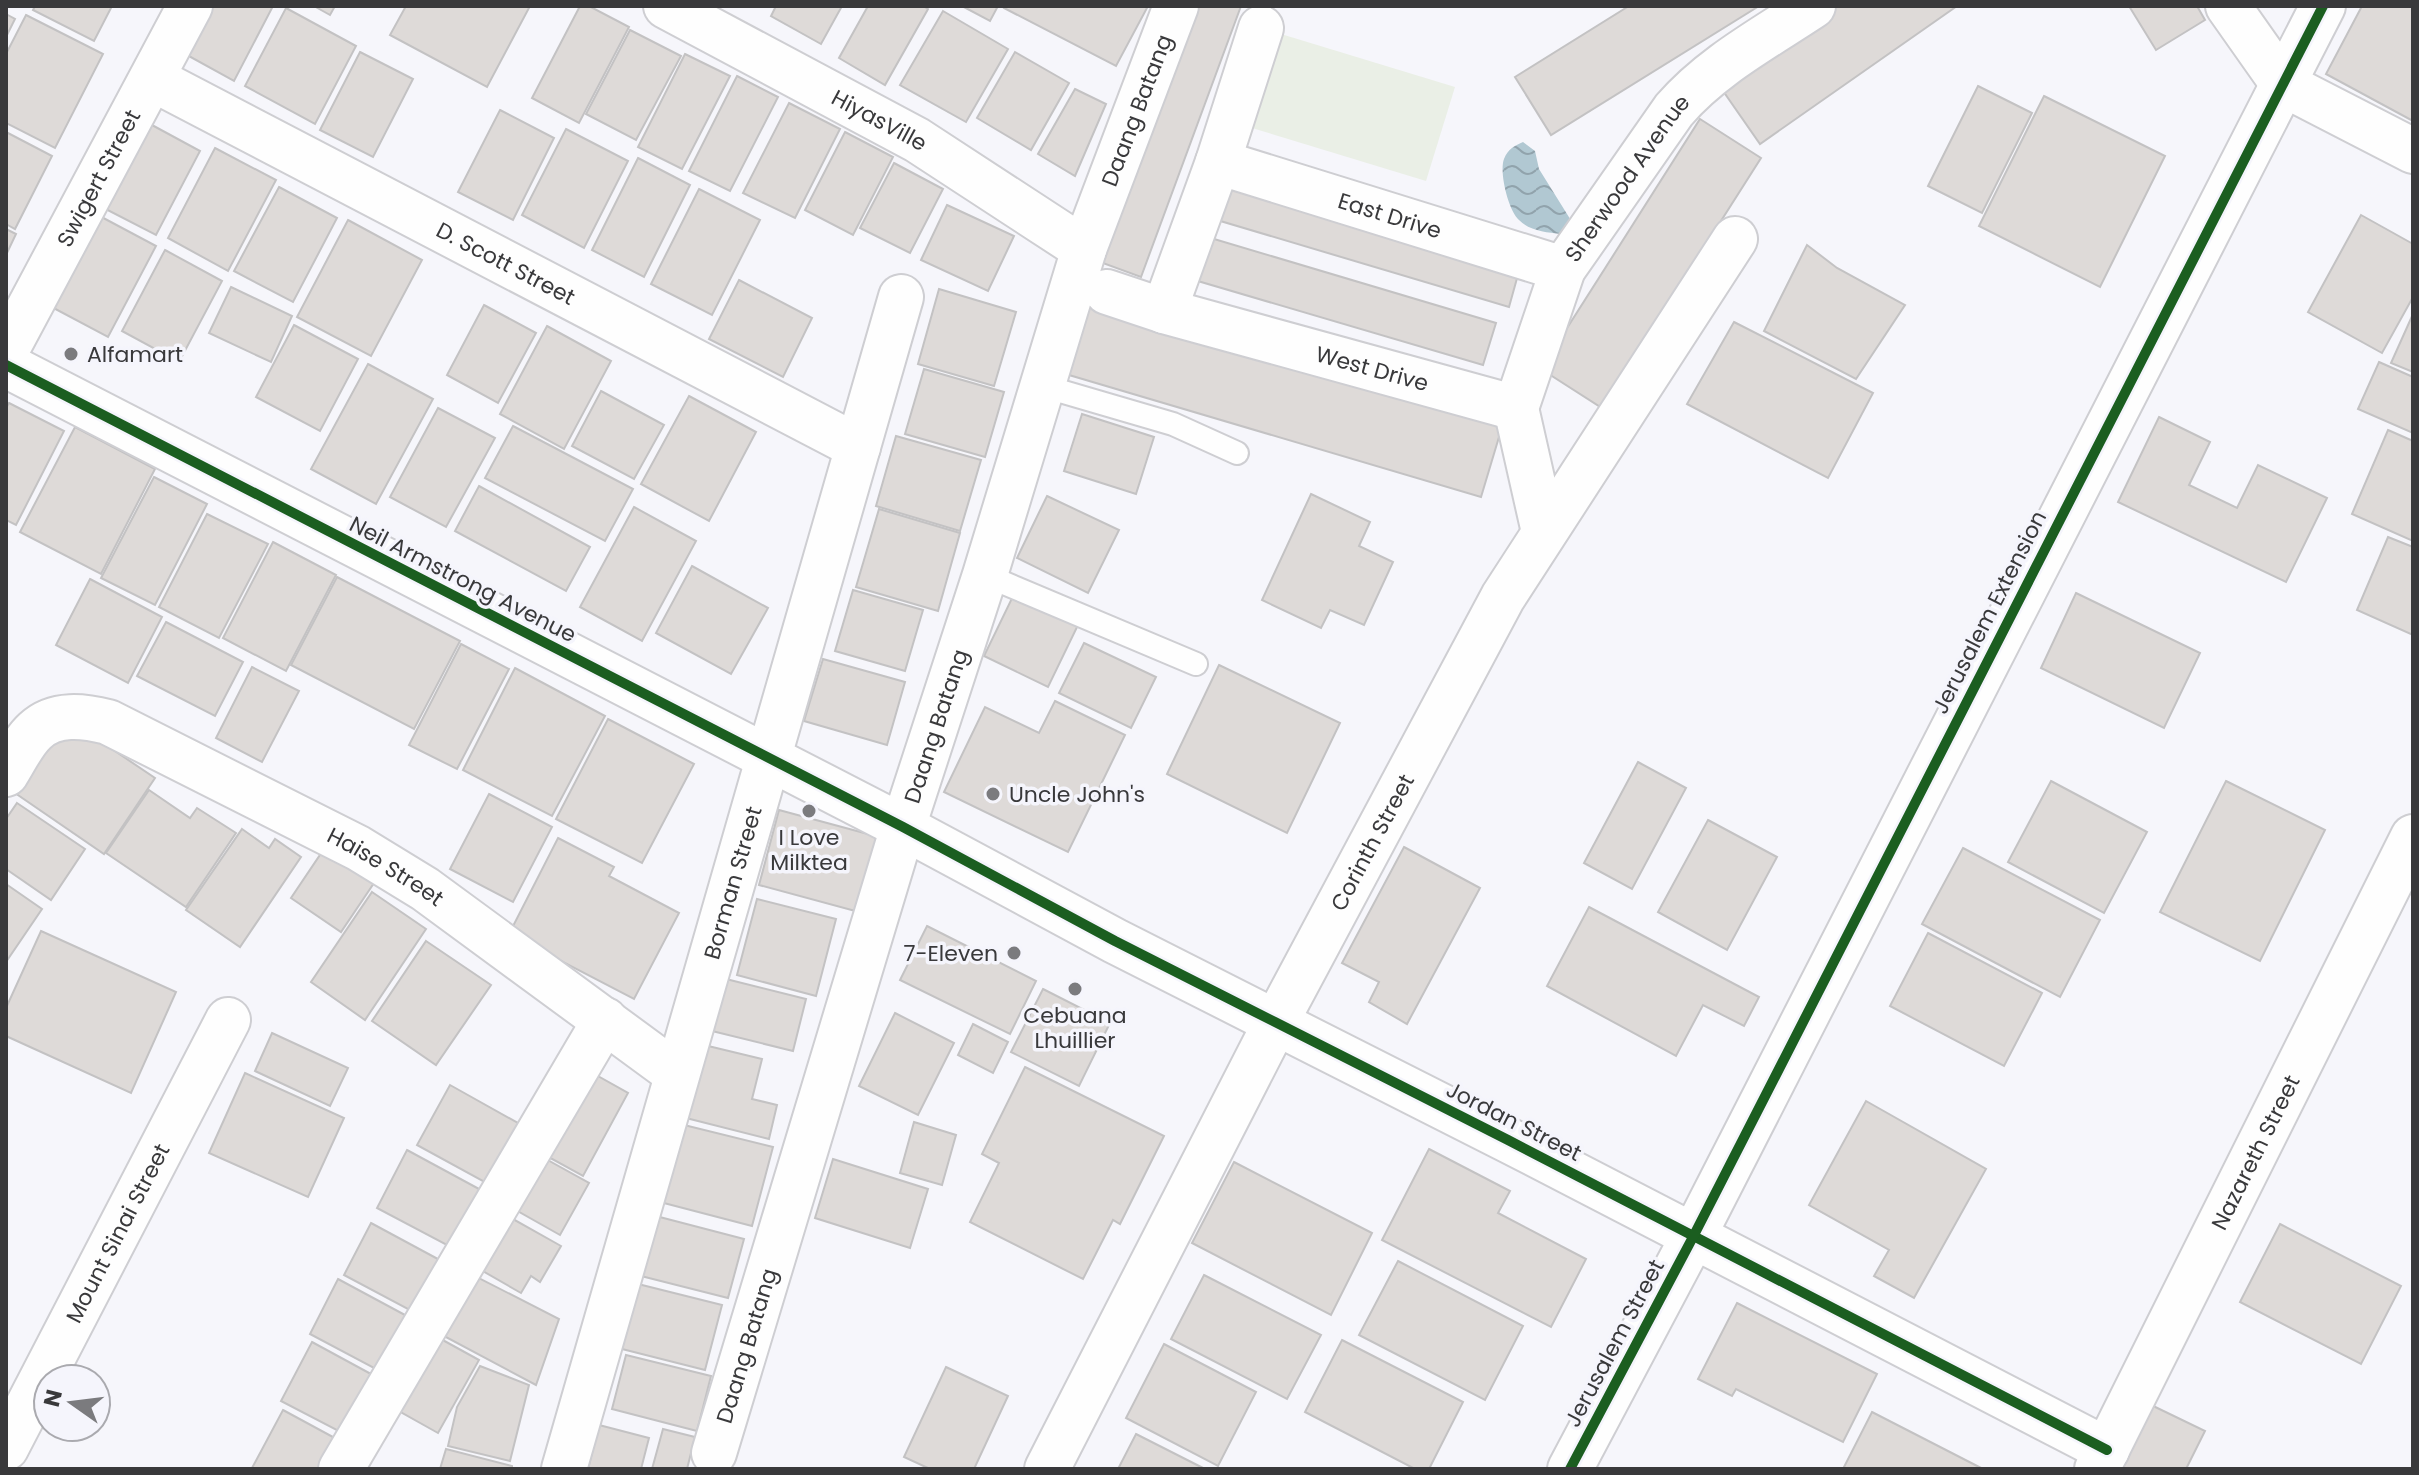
<svg xmlns="http://www.w3.org/2000/svg" width="2419" height="1475" font-family="Poppins,sans-serif">
<defs>
<pattern id="water-waves" width="16" height="10" patternUnits="userSpaceOnUse" patternTransform="scale(2)"><rect width="16" height="10" fill="#b1c8d2"/><path d="M0 5q4-4 8 0t8 0" fill="none" stroke="#91a3ac"/></pattern>
</defs>
<rect width="100%" height="100%" fill="#f6f6fb"/>
<polygon fill="#eaefe6" points="1281,34 1455,87 1426,181 1252,128"/>
<path fill="url(#water-waves)" d="M1523,142L1535,151L1539,169L1572,222L1561,234C1546,232 1530,231 1519,220C1508,210 1499,172 1504,159C1508,149 1514,146 1523,142Z"/>
<g fill="#dedad8" stroke="#c3c2c3" stroke-width="2">
<polygon points="35,6 112,6 94,41 33,10"/>
<polygon points="212,6 273,6 234,81 187,55"/>
<polygon points="314,6 335,6 330,15"/>
<polygon points="406,6 530,6 487,87 390,35"/>
<polygon points="580,6 589,6 629,27 579,123 532,98"/>
<polygon points="776,6 842,6 821,44 771,16"/>
<polygon points="868,6 923,6 928,9 885,85 839,58"/>
<polygon points="962,6 998,6 990,21"/>
<polygon points="1005,6 1148,6 1116,66 1004,8"/>
<polygon points="1196,6 1241,6 1141,277 1100,262"/>
<polygon points="1629,6 1759,6 1551,135 1515,77"/>
<polygon points="1838,6 1957,6 1760,144 1721,88"/>
<polygon points="2129,6 2197,6 2205,20 2156,50"/>
<polygon points="2362,6 2413,6 2413,121 2326,74"/>
<polygon points="286,8 356,46 315,124 245,86"/>
<polygon points="943,11 1008,49 966,122 900,85"/>
<polygon points="6,14 15,19 6,37"/>
<polygon points="26,15 103,54 55,148 6,123 6,54"/>
<polygon points="630,30 681,56 636,140 586,114"/>
<polygon points="360,52 413,79 373,157 320,130"/>
<polygon points="1015,52 1069,83 1031,150 977,118"/>
<polygon points="685,54 730,76 682,169 638,147"/>
<polygon points="737,76 778,97 730,191 689,171"/>
<polygon points="1978,86 2032,113 1982,213 1928,186"/>
<polygon points="1075,89 1106,104 1075,176 1038,154"/>
<polygon points="2044,96 2165,156 2100,287 1979,226"/>
<polygon points="789,103 840,129 795,218 743,193"/>
<polygon points="500,110 554,138 513,220 458,192"/>
<polygon points="139,118 200,151 156,235 94,203"/>
<polygon points="1700,119 1761,158 1602,408 1541,369"/>
<polygon points="566,129 628,161 584,248 522,215"/>
<polygon points="6,132 52,156 15,229 6,224"/>
<polygon points="845,132 893,157 853,235 805,210"/>
<polygon points="215,148 276,180 228,271 168,238"/>
<polygon points="638,158 690,185 644,277 592,250"/>
<polygon points="894,163 943,189 910,253 860,228"/>
<polygon points="1230,178 1521,264 1509,307 1217,220"/>
<polygon points="279,187 337,218 293,302 234,271"/>
<polygon points="699,189 760,220 712,315 651,284"/>
<polygon points="947,205 1014,236 988,291 921,260"/>
<polygon points="94,213 156,246 108,337 46,304"/>
<polygon points="2361,215 2413,244 2413,297 2382,353 2308,312"/>
<polygon points="348,220 422,260 371,356 297,317"/>
<polygon points="6,229 16,234 6,255"/>
<polygon points="1204,236 1496,323 1483,365 1191,279"/>
<polygon points="1807,245 1837,268 1905,305 1856,379 1764,331"/>
<polygon points="165,250 222,281 179,362 122,331"/>
<polygon points="739,280 812,318 783,377 709,339"/>
<polygon points="231,287 292,316 271,362 209,333"/>
<polygon points="939,289 1016,312 994,386 918,364"/>
<polygon points="1093,295 1505,417 1481,497 1069,375"/>
<polygon points="484,305 536,333 498,403 447,375"/>
<polygon points="2413,314 2413,372 2391,363"/>
<polygon points="1734,322 1873,393 1828,478 1687,404"/>
<polygon points="294,325 358,359 320,431 256,397"/>
<polygon points="547,326 611,361 564,449 500,414"/>
<polygon points="2379,362 2413,377 2413,433 2358,409"/>
<polygon points="368,364 433,399 376,504 311,469"/>
<polygon points="924,369 1004,392 985,457 905,434"/>
<polygon points="601,391 664,425 634,479 572,446"/>
<polygon points="689,396 756,432 709,521 641,484"/>
<polygon points="9,403 64,431 16,525 6,520 6,408"/>
<polygon points="438,408 495,438 446,527 390,497"/>
<polygon points="1082,414 1154,437 1136,494 1064,471"/>
<polygon points="2159,417 2210,442 2189,485 2237,508 2258,465 2327,498 2286,582 2118,502"/>
<polygon points="513,426 633,489 605,541 485,478"/>
<polygon points="75,427 155,469 101,574 20,532"/>
<polygon points="2388,430 2413,441 2413,541 2352,514"/>
<polygon points="896,436 981,460 960,531 876,506"/>
<polygon points="154,477 207,504 155,605 101,578"/>
<polygon points="479,486 590,547 566,591 455,531"/>
<polygon points="1311,494 1370,522 1359,546 1393,562 1364,625 1330,610 1321,628 1262,600"/>
<polygon points="1047,496 1119,530 1088,593 1017,558"/>
<polygon points="634,507 696,541 642,641 580,607"/>
<polygon points="879,509 960,533 938,611 856,587"/>
<polygon points="207,514 268,544 219,638 159,607"/>
<polygon points="2388,537 2413,547 2413,635 2357,610"/>
<polygon points="273,542 336,575 286,671 223,638"/>
<polygon points="692,566 768,608 731,674 656,633"/>
<polygon points="337,577 460,641 414,729 291,665"/>
<polygon points="90,579 162,617 128,683 56,645"/>
<polygon points="853,590 923,610 905,671 835,651"/>
<polygon points="1015,592 1079,623 1048,687 984,656"/>
<polygon points="2076,593 2200,653 2164,728 2041,668"/>
<polygon points="166,622 243,662 215,716 137,676"/>
<polygon points="1084,643 1156,677 1131,728 1059,693"/>
<polygon points="461,644 509,669 457,769 409,745"/>
<polygon points="823,659 905,682 887,745 804,721"/>
<polygon points="1219,665 1340,723 1287,833 1167,774"/>
<polygon points="252,667 299,691 262,762 216,738"/>
<polygon points="515,668 605,716 552,816 463,770"/>
<polygon points="1055,701 1125,735 1068,852 944,792 985,707 1039,733"/>
<polygon points="66,718 155,778 104,854 15,793"/>
<polygon points="608,719 694,764 642,863 556,819"/>
<polygon points="1638,762 1686,788 1632,889 1584,863"/>
<polygon points="2051,781 2147,832 2104,913 2008,862"/>
<polygon points="2226,781 2325,830 2260,961 2160,912"/>
<polygon points="149,790 190,818 197,808 236,833 186,907 106,853"/>
<polygon points="489,794 552,827 513,902 450,869"/>
<polygon points="17,803 85,849 51,900 6,869 6,819"/>
<polygon points="779,810 879,837 859,912 759,885"/>
<polygon points="1708,820 1777,857 1727,950 1658,912"/>
<polygon points="242,829 269,848 275,839 301,857 240,947 186,910"/>
<polygon points="558,838 614,867 609,876 679,913 634,999 509,934"/>
<polygon points="1404,847 1480,888 1407,1024 1369,1002 1379,982 1342,963"/>
<polygon points="1963,848 2100,920 2060,997 1922,924"/>
<polygon points="324,849 374,883 341,932 291,898"/>
<polygon points="6,884 42,909 6,962"/>
<polygon points="372,892 426,929 365,1020 311,982"/>
<polygon points="757,899 836,919 816,996 737,975"/>
<polygon points="1589,907 1759,997 1744,1026 1703,1005 1676,1056 1547,986"/>
<polygon points="927,926 1036,981 1010,1034 900,980"/>
<polygon points="41,931 176,992 131,1093 6,1036 6,1008"/>
<polygon points="1928,933 2042,993 2004,1066 1890,1006"/>
<polygon points="426,941 491,985 436,1065 372,1021"/>
<polygon points="726,979 806,999 793,1051 712,1031"/>
<polygon points="1043,989 1110,1023 1079,1086 1011,1052"/>
<polygon points="895,1013 954,1043 918,1115 859,1086"/>
<polygon points="973,1024 1008,1042 993,1073 958,1055"/>
<polygon points="272,1033 348,1068 330,1106 255,1071"/>
<polygon points="704,1045 762,1059 752,1099 777,1105 769,1139 686,1118"/>
<polygon points="580,1066 628,1093 583,1176 534,1149"/>
<polygon points="1025,1067 1164,1136 1120,1224 1113,1220 1083,1279 970,1222 999,1163 982,1154"/>
<polygon points="245,1073 344,1118 308,1197 209,1153"/>
<polygon points="450,1085 534,1132 501,1191 417,1145"/>
<polygon points="1866,1101 1986,1169 1914,1298 1874,1276 1889,1250 1809,1205"/>
<polygon points="914,1122 956,1135 942,1185 900,1173"/>
<polygon points="680,1124 773,1147 752,1226 660,1202"/>
<polygon points="1429,1149 1510,1191 1498,1213 1586,1259 1551,1327 1382,1240"/>
<polygon points="407,1150 492,1196 462,1253 377,1208"/>
<polygon points="535,1153 589,1183 560,1235 507,1205"/>
<polygon points="833,1159 928,1189 910,1248 815,1218"/>
<polygon points="1234,1162 1372,1233 1331,1315 1192,1243"/>
<polygon points="504,1214 561,1246 540,1282 531,1276 521,1293 474,1266"/>
<polygon points="652,1215 744,1239 728,1298 637,1275"/>
<polygon points="371,1223 449,1265 421,1316 344,1275"/>
<polygon points="2280,1224 2401,1286 2361,1364 2240,1302"/>
<polygon points="1398,1261 1523,1326 1485,1400 1359,1335"/>
<polygon points="461,1269 559,1319 536,1385 429,1328"/>
<polygon points="1204,1275 1321,1335 1287,1399 1171,1339"/>
<polygon points="338,1279 418,1322 389,1376 310,1334"/>
<polygon points="638,1284 722,1305 705,1370 622,1349"/>
<polygon points="1737,1303 1877,1374 1843,1442 1736,1389 1732,1396 1698,1379"/>
<polygon points="430,1333 479,1360 438,1433 390,1406"/>
<polygon points="1342,1340 1463,1402 1429,1469 1415,1469 1305,1412"/>
<polygon points="312,1342 382,1380 352,1438 281,1401"/>
<polygon points="1164,1344 1256,1392 1218,1466 1126,1418"/>
<polygon points="626,1355 711,1376 697,1431 612,1409"/>
<polygon points="480,1366 529,1385 510,1461 448,1446 457,1407"/>
<polygon points="946,1367 1008,1396 974,1469 930,1469 904,1457"/>
<polygon points="2147,1403 2205,1431 2186,1469 2114,1469"/>
<polygon points="283,1410 344,1443 331,1469 252,1468"/>
<polygon points="1872,1412 1983,1469 1843,1469"/>
<polygon points="599,1425 649,1438 641,1469 588,1469"/>
<polygon points="663,1429 695,1437 687,1469 652,1469"/>
<polygon points="1136,1434 1205,1469 1118,1469"/>
<polygon points="446,1449 512,1466 512,1469 440,1469"/>
</g>
<g fill="none" stroke-linecap="round" stroke-linejoin="round">
<defs>
<g id="lane">
<polyline points="1043,386 1173,424 1237,453"/>
<polyline points="985,575 1196,664"/>
</g>
<g id="street">
<path id="s1" d="M666,6L917,140L1084,249"/>
<polyline points="2228,6 2283,84 2413,151"/>
<path id="s2" d="M153,79L858,447"/>
<path id="s3" d="M1218,162L1563,269"/>
<path id="s4" d="M1107,292L1164,311L1516,408"/>
<polyline points="1164,311 1218,162 1261,28"/>
<path id="s5" d="M6,351L190,6"/>
<polyline points="6,365 903,827 1115,941 1508,1140 2107,1450"/>
<path id="s6" d="M1516,408L1563,269L1674,110C1712,66 1765,38 1813,6"/>
<polyline points="1516,408 1544,532"/>
<path id="s7" d="M6,774C15,760 23,742 35,731C55,712 84,716 108,722L358,848L425,889L677,1074"/>
<path id="s8" d="M6,1448L228,1020"/>
<path id="s9" d="M714,1453L903,827L985,575L1084,249L1176,6"/>
<polyline points="341,1469 605,1020"/>
<path id="s10" d="M564,1469L901,297"/>
<path id="s11" d="M1047,1469L1276,1022L1503,597L1735,239"/>
<polyline points="1570,1469 1693,1237 2323,6"/>
<path id="s12" d="M2097,1469L2413,837"/>
</g>
</defs>
<use href="#lane" stroke="#ceced2" stroke-width="26"/>
<use href="#street" stroke="#ceced2" stroke-width="48"/>
<use href="#lane" stroke="#fefefe" stroke-width="22"/>
<use href="#street" stroke="#fefefe" stroke-width="44"/>
<defs>
<g id="cycleway">
<polyline points="6,365 903,827 1115,941 1508,1140 2107,1450"/>
<polyline points="1570,1469 1693,1237 2323,6"/>
</g>
</defs>
<use href="#cycleway" stroke="#f5f5fc" stroke-width="15"/>
<use href="#cycleway" stroke="#1b5e20" stroke-width="10"/>
</g>
<g fill="#7b7b7e" stroke="#f5f5fc" stroke-width="3">
<circle cx="71" cy="354" r="8"/>
<circle cx="993" cy="794" r="8"/>
<circle cx="809" cy="811" r="8"/>
<circle cx="1014" cy="953" r="8"/>
<circle cx="1075" cy="989" r="8"/>
</g>
<g text-anchor="middle" stroke-width="7" stroke-linejoin="round" paint-order="stroke">
<g font-size="22" fill="#39393b" stroke="#f5f5fc">
<text dy="8" stroke="none"><textPath href="#s9" startOffset="1408">Daang Batang</textPath></text>
<text dy="8" stroke="none"><textPath href="#s1" startOffset="242">HiyasVille</textPath></text>
<text dy="8" stroke="none"><textPath href="#s5" startOffset="196">Swigert Street</textPath></text>
<text dy="8" stroke="none"><textPath href="#s6" startOffset="258">Sherwood Avenue</textPath></text>
<text dy="8" stroke="none"><textPath href="#s3" startOffset="180">East Drive</textPath></text>
<text dy="8" stroke="none"><textPath href="#s2" startOffset="398">D. Scott Street</textPath></text>
<text dy="8" stroke="none"><textPath href="#s4" startOffset="276">West Drive</textPath></text>
<text transform="translate(463 579) rotate(27)" y="8">Neil Armstrong Avenue</text>
<text transform="translate(1989 612) rotate(-63)" y="8">Jerusalem Extension</text>
<text dy="8" stroke="none"><textPath href="#s9" startOffset="760">Daang Batang</textPath></text>
<text dy="8" stroke="none"><textPath href="#s11" startOffset="706">Corinth Street</textPath></text>
<text dy="8" stroke="none"><textPath href="#s7" startOffset="442">Haise Street</textPath></text>
<text dy="8" stroke="none"><textPath href="#s10" startOffset="610">Borman Street</textPath></text>
<text transform="translate(1514 1121) rotate(27)" y="8">Jordan Street</text>
<text dy="8" stroke="none"><textPath href="#s12" startOffset="354">Nazareth Street</textPath></text>
<text dy="8" stroke="none"><textPath href="#s8" startOffset="242">Mount Sinai Street</textPath></text>
<text transform="translate(1614 1343) rotate(-62)" y="8">Jerusalem Street</text>
<text dy="8" stroke="none"><textPath href="#s9" startOffset="112">Daang Batang</textPath></text>
</g>
<g font-size="22" fill="#39393b" stroke="#f5f5fc" text-anchor="start">
<text x="87" y="362">Alfamart</text>
<text x="1009" y="802">Uncle John's</text>
<text x="809" y="845" text-anchor="middle">I Love<tspan x="809" dy="25">Milktea</tspan></text>
<text x="998" y="961" text-anchor="end">7-Eleven</text>
<text x="1075" y="1023" text-anchor="middle">Cebuana<tspan x="1075" dy="25">Lhuillier</tspan></text>
</g>
</g>
<rect width="2419" height="1475" fill="none" stroke="#39393b" stroke-width="16"/>
<g transform="translate(72 1403) rotate(284)"><circle r="38" fill="#f5f5fc" stroke="#aaaaaf" stroke-width="2"/>
<path d="M0-6L14 30L0 20L-14 30Z" fill="#7b7b7e"/>
<text y="-12" font-size="22" font-weight="bold" text-anchor="middle" fill="#39393b">N</text>
</g>
</svg>
